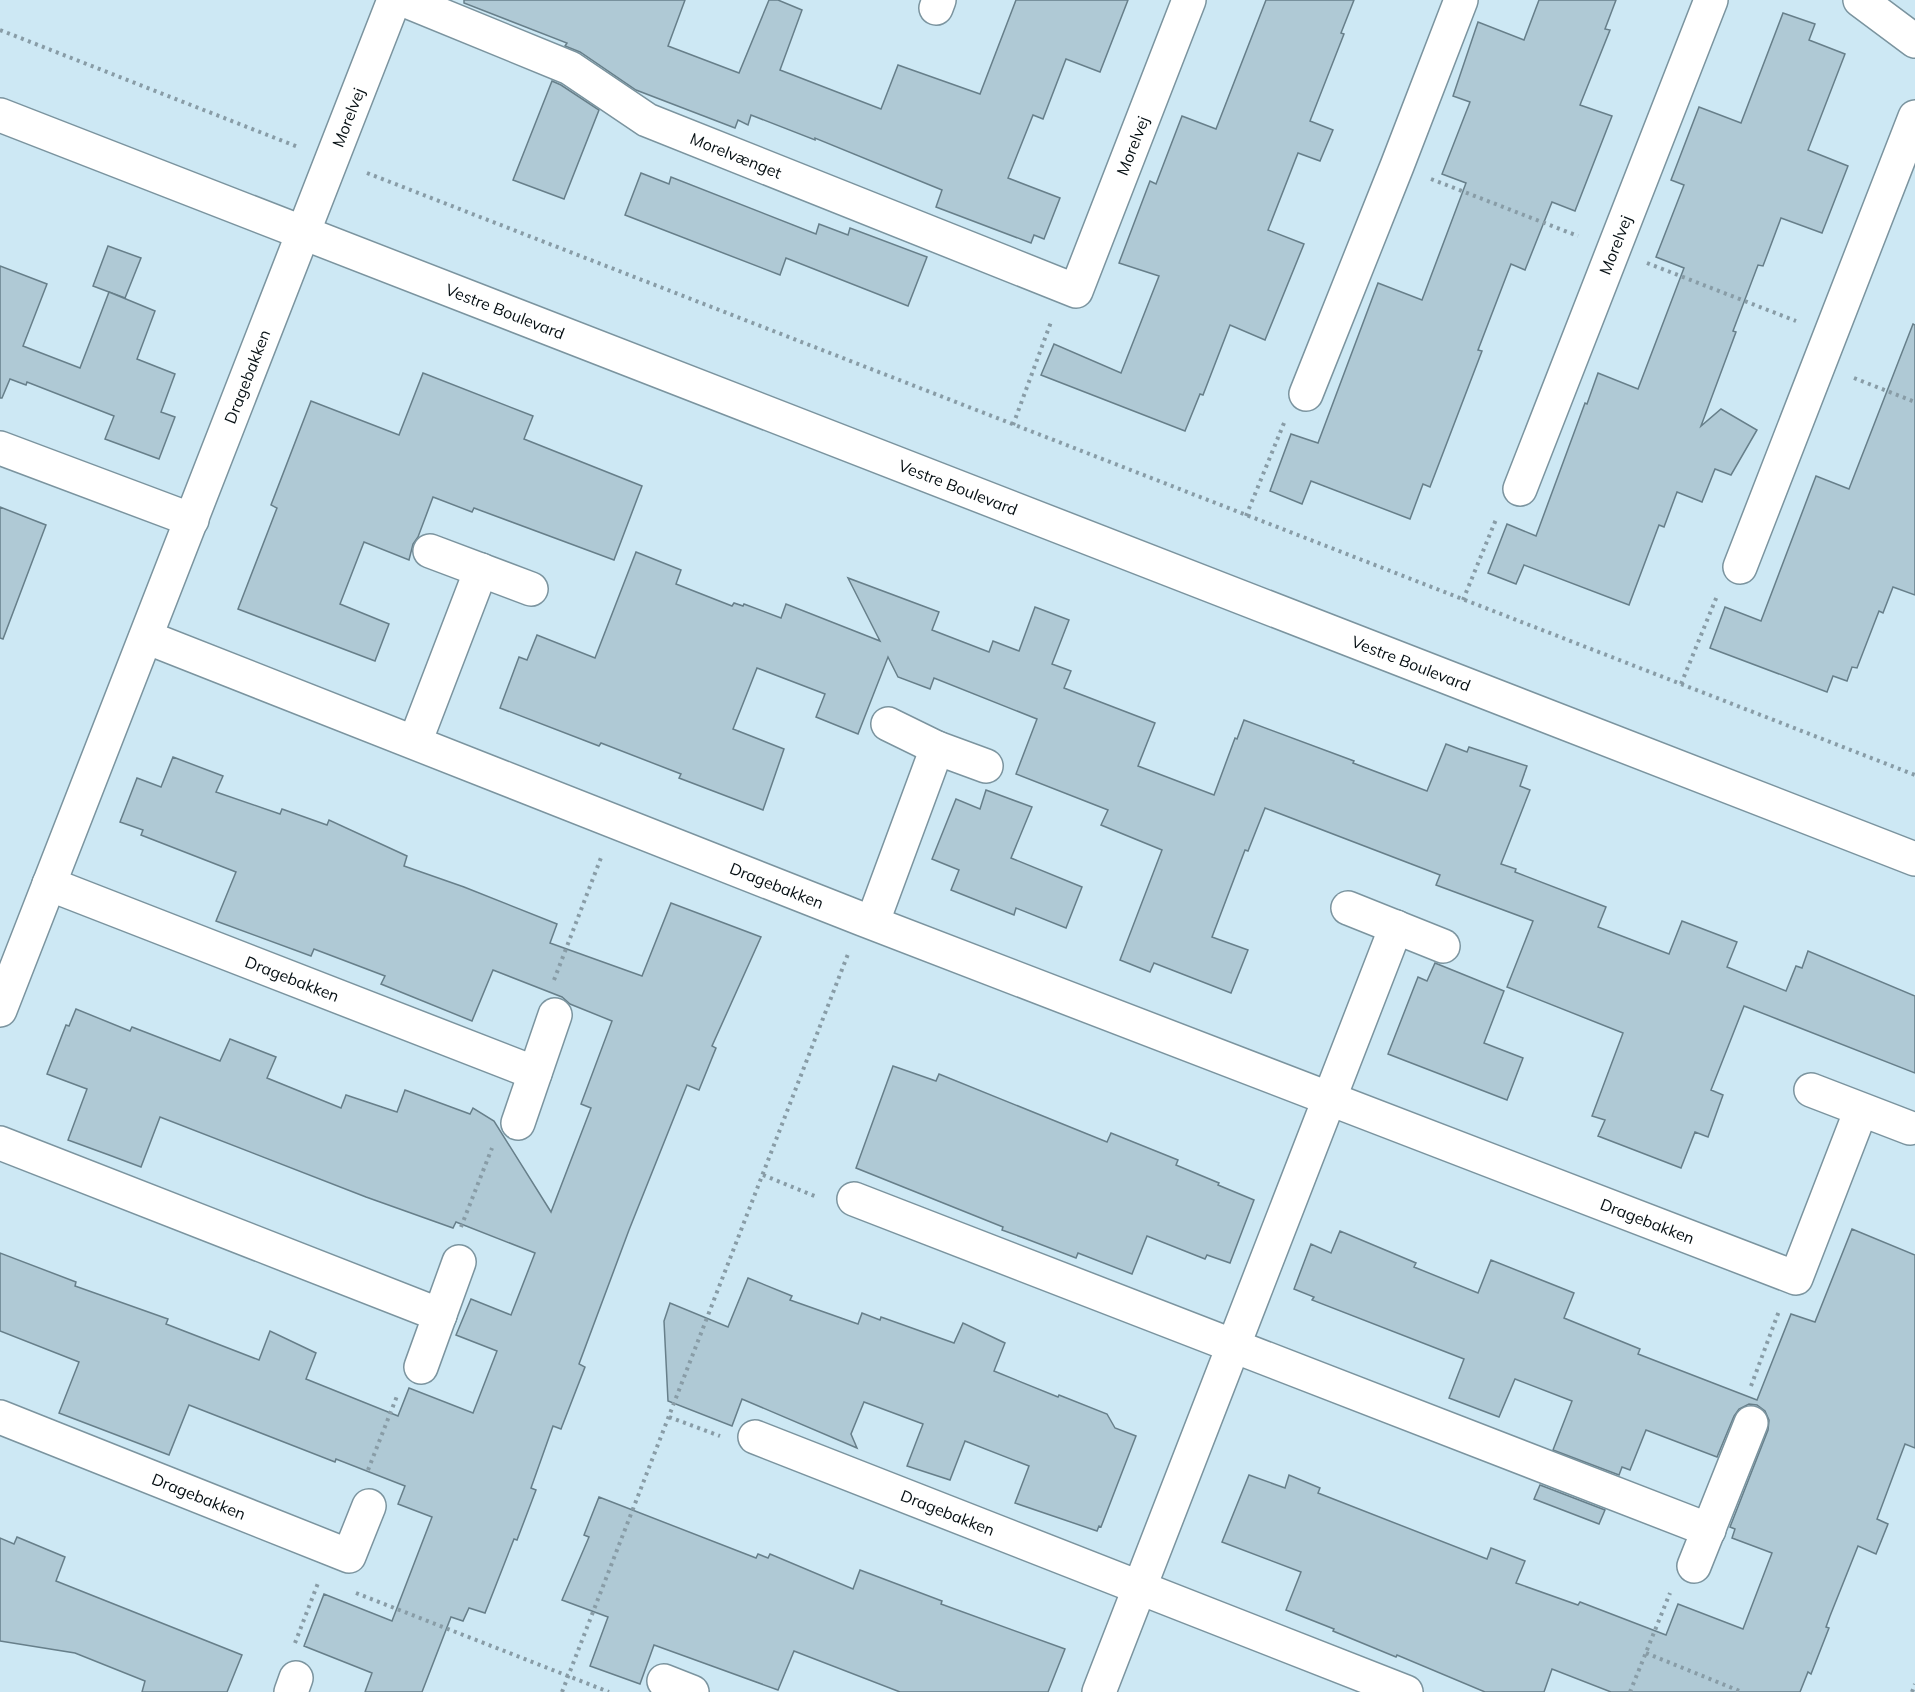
<svg xmlns="http://www.w3.org/2000/svg" width="1915" height="1692" font-family="Mulish,sans-serif">
<rect width="100%" height="100%" fill="#cde8f4"/>
<g fill="#afc9d5" stroke="#677f8a" stroke-width="1.5">
<polygon points="464,0 685,0 668,46 739,73 769,0 778,0 802,10 780,70 881,109 898,65 980,94 1016,0 1128,0 1100,72 1066,59 1043,119 1033,115 1008,178 1060,198 1044,239 1034,235 1031,243 936,207 942,190 815,138 815,140 751,115 748,125 738,120 735,128 636,90 580,52 565,46 567,43 464,3"/>
<polygon points="1266,0 1354,0 1341,33 1344,34 1310,121 1333,130 1320,161 1298,153 1268,230 1304,244 1265,340 1230,325 1203,395 1200,394 1185,431 1041,375 1054,344 1121,373 1159,276 1119,263 1150,181 1156,184 1182,116 1216,129"/>
<polygon points="1539,0 1616,0 1605,29 1610,30 1580,105 1612,116 1575,211 1552,202 1525,270 1511,264 1478,350 1482,351 1430,487 1423,484 1410,519 1311,481 1302,504 1270,491 1291,434 1318,443 1378,283 1422,300 1466,183 1442,174 1470,102 1453,96 1478,22 1524,40"/>
<polygon points="1783,13 1815,24 1809,40 1845,54 1808,150 1848,166 1822,233 1781,218 1763,266 1758,265 1733,331 1736,332 1701,426 1721,409 1757,430 1731,475 1715,469 1702,502 1677,492 1664,527 1659,525 1629,605 1524,565 1516,584 1488,573 1507,524 1536,536 1585,403 1587,404 1598,373 1638,389 1684,268 1656,257 1684,185 1671,180 1681,154 1699,107 1741,123"/>
<polygon points="552,81 561,85 599,110 564,199 513,180"/>
<polygon points="641,173 669,184 671,177 816,234 819,224 848,235 850,228 927,257 908,306 786,258 780,275 625,215"/>
<polygon points="108,246 141,258 125,298 93,286"/>
<polygon points="0,266 47,284 23,346 80,368 109,292 155,311 137,359 175,374 161,412 175,417 159,459 105,439 114,416 27,382 26,385 10,379 2,398 0,398"/>
<polygon points="1913,324 1915,325 1915,595 1893,587 1883,613 1879,611 1857,668 1852,667 1847,681 1833,676 1827,692 1710,648 1725,607 1761,621 1816,476 1849,489"/>
<polygon points="423,373 533,416 524,439 642,486 614,560 474,508 472,512 433,497 418,537 413,544 409,560 364,542 340,604 389,624 375,661 238,609 277,508 271,505 311,401 399,435"/>
<polygon points="0,507 46,525 3,639 0,638"/>
<polygon points="636,552 681,570 676,584 732,606 734,603 743,606 744,604 781,618 786,604 880,641 848,578 939,612 932,630 989,652 993,641 1019,651 1035,607 1069,620 1052,664 1071,671 1064,688 1155,723 1138,766 1214,795 1235,738 1237,739 1244,720 1354,761 1353,763 1427,791 1446,744 1467,752 1469,747 1527,766 1520,786 1530,790 1501,864 1516,869 1515,872 1606,907 1598,927 1669,954 1682,921 1737,942 1727,967 1786,991 1796,966 1802,968 1808,951 1915,996 1915,1073 1744,1006 1711,1090 1723,1095 1708,1137 1695,1132 1681,1168 1598,1136 1605,1120 1592,1116 1623,1033 1507,987 1533,921 1436,885 1440,875 1265,808 1248,851 1245,850 1212,937 1248,950 1231,993 1154,963 1150,972 1120,960 1162,850 1101,825 1108,810 1016,774 1037,719 934,678 930,689 898,677 888,657 858,734 816,717 825,694 757,668 733,729 784,749 763,810 679,778 681,774 601,743 599,746 500,708 519,657 527,660 537,635 595,658"/>
<polygon points="173,757 223,776 216,792 280,814 282,809 327,825 329,820 407,856 404,866 464,887 557,924 550,943 642,976 671,903 761,937 712,1046 716,1048 699,1090 687,1085 629,1230 579,1364 585,1367 561,1429 553,1426 531,1488 536,1490 517,1540 514,1539 485,1613 469,1608 463,1621 451,1617 422,1692 365,1692 372,1673 304,1646 324,1594 392,1621 432,1517 398,1504 405,1486 336,1459 335,1462 189,1405 169,1455 59,1413 79,1362 0,1331 0,1253 76,1282 75,1286 168,1319 166,1324 259,1360 270,1331 316,1353 306,1379 398,1416 409,1388 473,1413 497,1351 456,1335 471,1299 511,1315 535,1253 456,1222 453,1228 366,1197 160,1117 141,1167 109,1155 68,1140 87,1089 47,1074 66,1025 69,1026 76,1009 130,1031 132,1027 220,1061 230,1039 276,1057 267,1078 341,1108 346,1095 397,1112 405,1090 470,1114 473,1108 494,1121 551,1212 591,1108 581,1104 612,1021 570,1004 562,997 493,970 472,1021 381,984 385,976 314,949 311,956 216,921 236,872 141,835 143,830 120,822 137,778 161,787"/>
<polygon points="986,790 1032,807 1011,858 1082,887 1066,928 1016,908 1014,915 951,890 959,870 932,859 956,799 980,809"/>
<polygon points="1435,963 1504,991 1484,1043 1523,1058 1507,1100 1388,1054 1418,977 1427,981"/>
<polygon points="893,1066 936,1081 939,1074 1107,1142 1111,1133 1178,1160 1176,1165 1219,1183 1218,1185 1254,1200 1230,1263 1207,1255 1205,1259 1147,1236 1132,1274 1078,1253 1076,1258 1024,1238 1002,1230 1003,1227 856,1168"/>
<polygon points="1852,1229 1915,1255 1915,1448 1905,1444 1877,1519 1888,1524 1876,1554 1858,1546 1830,1616 1826,1627 1829,1628 1811,1674 1808,1672 1800,1692 1611,1692 1552,1669 1544,1692 1485,1692 1397,1655 1396,1657 1333,1631 1334,1629 1286,1610 1301,1572 1222,1542 1249,1475 1285,1488 1289,1475 1320,1488 1318,1493 1487,1559 1491,1548 1525,1561 1516,1583 1578,1605 1580,1602 1666,1635 1678,1604 1743,1629 1772,1553 1732,1538 1735,1529 1730,1527 1768,1430 1769,1420 1765,1411 1757,1405 1749,1404 1739,1409 1734,1416 1717,1457 1646,1430 1630,1470 1622,1467 1619,1475 1553,1450 1572,1401 1515,1379 1499,1417 1449,1398 1464,1359 1312,1300 1314,1297 1294,1289 1311,1244 1331,1253 1340,1231 1416,1263 1414,1267 1478,1293 1491,1260 1574,1293 1564,1318 1640,1349 1638,1354 1757,1400 1791,1314 1815,1322"/>
<polygon points="748,1278 792,1296 790,1300 858,1324 862,1313 880,1320 881,1317 954,1343 963,1323 1005,1343 994,1371 1058,1397 1059,1395 1107,1414 1115,1428 1136,1436 1101,1527 1099,1526 1097,1531 1015,1503 1029,1466 965,1441 950,1480 907,1466 923,1424 864,1402 851,1434 857,1448 742,1399 732,1426 668,1401 664,1321 670,1303 728,1327"/>
<polygon points="1540,1485 1605,1510 1599,1524 1534,1499"/>
<polygon points="599,1497 756,1558 758,1554 768,1558 770,1554 853,1589 860,1570 942,1601 941,1604 1065,1649 1048,1692 900,1692 794,1651 778,1690 654,1645 640,1684 590,1666 608,1617 562,1600 589,1537 584,1535"/>
<polygon points="17,1537 65,1557 56,1581 242,1655 227,1692 142,1692 145,1681 75,1653 0,1641 0,1538 14,1544"/>
</g>
<g fill="none" stroke-linecap="round" stroke-linejoin="round">
<defs>
<g id="street">
<path id="s1" d="M404,0L570,68L647,120L1076,291L1189,0"/>
<polyline points="1860,0 1915,41"/>
<polyline points="936,8 939,0"/>
<path id="s2" d="M303,233L394,0"/>
<polyline points="1306,394 1397,166 1461,0"/>
<polyline points="0,448 192,520"/>
<path id="s3" d="M1520,489L1711,0"/>
<polyline points="430,551 531,589"/>
<polyline points="1740,567 1915,117"/>
<path id="s4" d="M146,637L862,919L1796,1278L1861,1110"/>
<polyline points="888,724 937,748 986,766"/>
<polyline points="415,742 481,570"/>
<path id="s5" d="M49,884L535,1073"/>
<polyline points="1348,908 1443,946"/>
<polyline points="873,921 937,748"/>
<polyline points="1811,1090 1910,1128"/>
<polyline points="518,1123 555,1015"/>
<polyline points="0,1143 440,1315"/>
<polyline points="854,1199 1709,1530"/>
<polyline points="421,1367 459,1262"/>
<path id="s6" d="M0,1417L349,1556L369,1506"/>
<path id="s7" d="M755,1437L1406,1692"/>
<polyline points="1694,1566 1751,1423"/>
<polyline points="664,1681 692,1692"/>
<polyline points="291,1692 296,1678"/>
<polyline points="1099,1692 1396,927"/>
</g>
<g id="secondary">
<path id="s8" d="M0,115L1915,859"/>
<path id="s9" d="M0,1010L303,233"/>
</g>
</defs>
<use href="#street" stroke="#7b949f" stroke-width="36"/>
<use href="#secondary" stroke="#7b949f" stroke-width="36"/>
<g stroke="#889ca6" stroke-width="4" stroke-dasharray="3 4.5" stroke-linecap="butt">
<polyline points="0,30 298,147"/>
<polyline points="367,173 1915,775"/>
<polyline points="1431,179 1578,236"/>
<polyline points="1647,263 1796,321"/>
<polyline points="1854,378 1915,402"/>
<polyline points="1013,425 1051,322"/>
<polyline points="1246,516 1284,423"/>
<polyline points="1463,600 1497,517"/>
<polyline points="1681,684 1717,596"/>
<polyline points="554,980 602,855"/>
<polyline points="763,1175 817,1197"/>
<polyline points="461,1227 492,1148"/>
<polyline points="1751,1386 1779,1311"/>
<polyline points="669,1417 720,1436"/>
<polyline points="368,1470 397,1396"/>
<polyline points="356,1593 609,1692"/>
<polyline points="295,1643 318,1583"/>
<polyline points="1646,1653 1742,1692"/>
<polyline points="562,1692 848,954"/>
<polyline points="1630,1692 1670,1593"/>
<polyline points="1912,1692 1915,1684"/>
</g>
<use href="#street" stroke="#fff" stroke-width="33"/>
<use href="#secondary" stroke="#fff" stroke-width="33"/>
</g>
<g text-anchor="middle" stroke-width="5" stroke-linejoin="round" paint-order="stroke">
<g font-size="16" fill="#060f13" stroke="#dff4fe">
<text dy="6" stroke="none"><textPath href="#s2" startOffset="124">Morelvej</textPath></text>
<text dy="6" stroke="none"><textPath href="#s1" startOffset="890">Morelvej</textPath></text>
<text dy="6" stroke="none"><textPath href="#s1" startOffset="368">Morelvænget</textPath></text>
<text dy="6" stroke="none"><textPath href="#s3" startOffset="262">Morelvej</textPath></text>
<text dy="6" stroke="none"><textPath href="#s8" startOffset="542">Vestre Boulevard</textPath></text>
<text dy="6" stroke="none"><textPath href="#s9" startOffset="680">Dragebakken</textPath></text>
<text dy="6" stroke="none"><textPath href="#s8" startOffset="1028">Vestre Boulevard</textPath></text>
<text dy="6" stroke="none"><textPath href="#s8" startOffset="1514">Vestre Boulevard</textPath></text>
<text dy="6" stroke="none"><textPath href="#s4" startOffset="678">Dragebakken</textPath></text>
<text dy="6" stroke="none"><textPath href="#s5" startOffset="261">Dragebakken</textPath></text>
<text dy="6" stroke="none"><textPath href="#s4" startOffset="1611">Dragebakken</textPath></text>
<text dy="6" stroke="none"><textPath href="#s6" startOffset="214">Dragebakken</textPath></text>
<text dy="6" stroke="none"><textPath href="#s7" startOffset="207">Dragebakken</textPath></text>
</g>
</g>
</svg>
